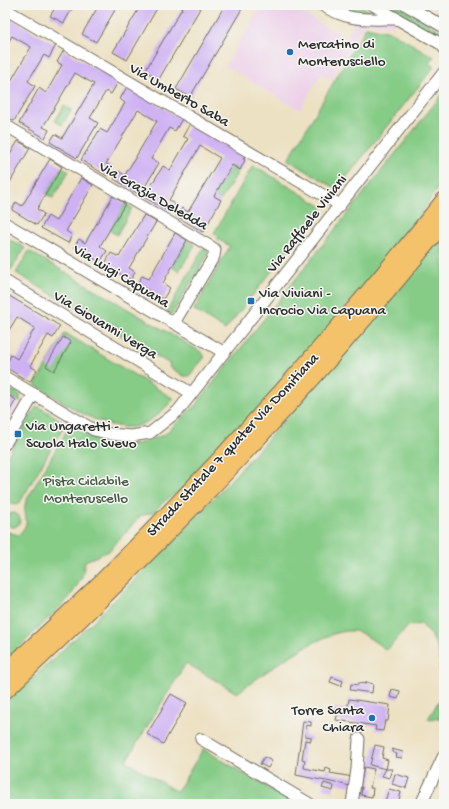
<svg xmlns="http://www.w3.org/2000/svg" width="449" height="809" font-family="'Gochi Hand',sans-serif">
<rect width="100%" height="100%" fill="#f6f6f2"/>
<filter id="ink" filterUnits="userSpaceOnUse"><feTurbulence type="fractalNoise" baseFrequency=".025" numOctaves="2"/><feDisplacementMap in="SourceGraphic" scale="8" xChannelSelector="R" yChannelSelector="G"/><feConvolveMatrix kernelMatrix="1 2 1 2 8 2 1 2 1" color-interpolation-filters="sRGB"/></filter>
<filter id="wash" filterUnits="userSpaceOnUse"><feTurbulence type="fractalNoise" baseFrequency=".012" numOctaves="4" result="noise"/><feDisplacementMap in="SourceGraphic" scale="16" xChannelSelector="R" yChannelSelector="G"/><feGaussianBlur stdDeviation="0.9" result="paint"/><feColorMatrix in="noise" values="0 0 0 0 0 0 0 0 0 0 0 0 0 0 0 0 0 1.4 0 .05"/><feComposite in="paint" operator="in"/></filter>
<g filter="url(#wash)">
<rect width="100%" height="100%" fill="#ede1c3"/>
<g fill="#edd1e9">
<polygon points="262,5 288,5 346,38 360,14 374,14 378,8 373,5 405,5 393,26 365,22 331,79 321,74 300,110 225,66"/>
<polygon points="5,394 20,402 5,427"/>
</g>
<g fill="#86cc87" stroke="#587c59">
<path d="M334,5H359L370,11C357,12 346,12 334,5Z"/>
<polygon points="385,5 396,5 441,31 443,36 438,36"/>
<polygon points="366,27 391,32 434,57 429,63 434,67 337,189 288,160"/>
<path d="M444,92V181L430,199L412,230L268,397L185,487L166,500L154,512L140,516L109,551L85,561L82,577L70,597L5,661V531L18,535C34,521 21,516 26,501L70,425L95,439L120,444H138L164,435L195,406Z"/>
<polygon points="64,106 71,110 62,125 55,121"/>
<polygon points="232,165 239,170 221,200 214,196"/>
<polygon points="253,165 323,207 225,330 194,310 230,246 217,239 219,236 214,233"/>
<polygon points="62,167 69,171 53,198 46,194"/>
<polygon points="125,204 132,208 117,235 109,230"/>
<polygon points="5,237 25,248 11,270 5,267"/>
<path d="M444,238V675L439,672C441,650 436,640 421,624L408,626L387,650C380,646 363,632 355,631C324,627 262,675 237,693L186,663L126,761L177,792L203,749L295,804H5V703C118,602 224,492 322,377C357,336 391,294 425,253Z"/>
<polygon points="187,240 195,245 179,271 172,267"/>
<polygon points="204,247 208,252 207,256 172,314 166,313"/>
<polygon points="29,251 201,352 204,355 204,358 189,376 184,376 169,367 170,364 16,273"/>
<path d="M65,333L174,399C163,410 149,425 132,427C98,429 63,401 35,385Z"/>
<polygon points="5,386 20,395 20,402 5,393"/>
<polygon points="36,407 39,407 66,423 19,504 5,503 5,460"/>
<circle cx="13" cy="520" r="7"/>
<polygon points="444,692 444,721 439,718 428,719"/>
</g>
<g id="blocks">
<g fill="#ceb1f3">
<polygon points="57,5 74,5 64,23 50,16"/>
<polygon points="99,5 118,5 96,42 82,34"/>
<polygon points="141,5 159,5 127,60 113,52"/>
<polygon points="184,5 202,5 159,79 145,71"/>
<polygon points="225,5 239,5 243,7 190,97 176,89"/>
<polygon points="5,15 56,45 49,58 44,55 28,81 35,86 14,121 5,116 5,91 31,47 12,36 5,48"/>
<polygon points="64,50 118,82 111,94 106,91 90,118 98,123 77,158 50,142 55,134 62,138 94,84 75,73 43,127 49,130 45,138 19,123 39,88 46,93 62,65 57,62"/>
<polygon points="127,87 182,119 175,131 169,128 151,159 159,163 140,195 114,179 118,171 125,175 157,121 138,110 106,164 112,167 107,176 81,160 100,129 107,133 125,103 120,99"/>
<polygon points="190,124 245,156 243,159 245,160 240,170 232,165 214,196 221,200 203,232 176,216 182,208 188,212 220,158 200,146 169,200 175,204 170,212 144,197 163,166 170,170 188,139 183,136"/>
<polygon points="18,141 30,148 5,191 5,163"/>
<polygon points="50,159 62,167 37,209 44,214 37,225 12,210 16,202 22,206"/>
<polygon points="81,178 93,185 66,231 72,235 68,243 41,228 48,216 56,221"/>
<polygon points="113,196 125,204 100,246 107,251 100,262 74,247 79,239 85,243"/>
<polygon points="144,215 156,222 129,268 135,272 131,280 104,265 111,253 119,257"/>
<polygon points="175,233 187,240 163,283 170,288 163,299 137,284 142,276 149,279"/>
<polygon points="6,294 60,326 53,338 48,335 30,366 37,370 30,382 5,367 11,355 17,359 35,328 17,317 5,337"/>
<polygon points="63,337 71,342 54,371 46,366"/>
<polygon points="5,393 16,400 6,417 5,416"/>
<polygon points="332,677 343,681 341,686 330,682"/>
<polygon points="366,682 373,684 372,693 350,690 351,684 358,685 358,683 366,684"/>
<polygon points="392,689 400,691 398,699 390,697"/>
<polygon points="171,694 187,703 163,744 147,734"/>
<polygon points="349,699 390,705 388,721 385,721 383,731 375,730 376,726 336,720 338,712 334,712 335,708 347,710"/>
<polygon points="303,721 311,722 311,726 306,725 305,736 311,737 311,741 305,740 302,759 305,760 304,768 325,772 326,768 331,770 330,773 353,777 351,786 296,775"/>
<polygon points="375,745 384,747 382,758 388,760 386,769 370,765"/>
<polygon points="392,749 403,752 402,758 396,757 397,754 392,752"/>
<polygon points="264,757 272,761 268,768 260,764"/>
<polygon points="364,767 374,769 370,788 373,788 372,797 361,795 362,787 360,787"/>
<polygon points="386,769 392,769 389,778 382,776"/>
<polygon points="395,774 409,778 406,788 392,784"/>
<polygon points="324,783 334,786 333,791 322,788"/>
<polygon points="389,789 401,792 398,804 384,804"/>
</g>
</g>
</g>
<g filter="url(#ink)">
<use href="#blocks" fill-opacity="0" stroke="#6f6b60" stroke-width="1"/>
<g fill="none" stroke-linecap="round" stroke-linejoin="round">
<defs>
<g id="minor">
<path d="M322,5C350,22 364,19 396,19"/>
<polyline points="373,5 441,44 444,48"/>
<polyline points="406,5 444,27"/>
<polyline points="5,9 340,205"/>
<polyline points="5,125 213,248 215,250 214,256 174,323"/>
<polyline points="5,223 223,352"/>
<polyline points="5,281 191,393"/>
<polyline points="5,377 94,430 111,434 131,436 150,433 178,411 444,72"/>
<polyline points="5,444 34,394"/>
<polyline points="201,739 310,804"/>
<polyline points="352,804 357,769 359,739"/>
<polyline points="421,804 444,755"/>
</g>
<g id="highway">
<path d="M5,673C40,640 75,609 109,575C227,456 339,332 444,201"/>
<path d="M5,690C162,544 311,389 444,221"/>
</g>
</defs>
<use href="#minor" stroke="#6f6b60" stroke-width="13"/>
<use href="#highway" stroke="#6f6b60" stroke-width="19"/>
<use href="#minor" stroke="#fff" stroke-width="11"/>
<use href="#highway" stroke="#f3c26a" stroke-width="17"/>
</g>
</g>
<g fill="#1f6fb2" stroke="#f6f6f2" stroke-width="1.5">
<circle cx="290" cy="52" r="4"/>
<rect x="247" y="297" width="8" height="8" rx="2"/>
<rect x="14" y="430" width="8" height="8" rx="2"/>
<circle cx="372" cy="718" r="4"/>
</g>
<g text-anchor="middle" stroke-width="3" stroke-linejoin="round" paint-order="stroke">
<g font-size="15" fill="#2b2b2b" stroke="#f6f6f2" text-anchor="start">
<text x="298" y="48">Mercatino di<tspan x="298" dy="17">Monterusciello</tspan></text>
<text x="259" y="297">Via Viviani -<tspan x="259" dy="17">Incrocio Via Capuana</tspan></text>
<text x="26" y="430">Via Ungaretti -<tspan x="26" dy="17">Scuola Italo Svevo</tspan></text>
<text x="364" y="714" text-anchor="end">Torre Santa<tspan x="364" dy="17">Chiara</tspan></text>
</g>
<g font-size="15" fill="#2b2b2b" stroke="#f6f6f2">
<text transform="translate(180 94) rotate(30)" y="5">Via Umberto Saba</text>
<text transform="translate(154 195) rotate(30)" y="5">Via Grazia Deledda</text>
<text transform="translate(306 223) rotate(-52)" y="5">Via Raffaele Viviani</text>
<text transform="translate(122 275) rotate(31)" y="5">Via Luigi Capuana</text>
<text transform="translate(106 324) rotate(31)" y="5">Via Giovanni Verga</text>
<text transform="translate(232 444) rotate(-47)" y="5">Strada Statale 7 quater Via Domitiana</text>
</g>
<g font-size="15" fill="#465b47" stroke="#f6f6f2">
<text x="86" y="485">Pista Ciclabile<tspan x="86" dy="17">Monteruscello</tspan></text>
</g>
</g>
<rect width="449" height="809" fill="none" stroke="#f6f6f2" stroke-width="20"/>
</svg>
